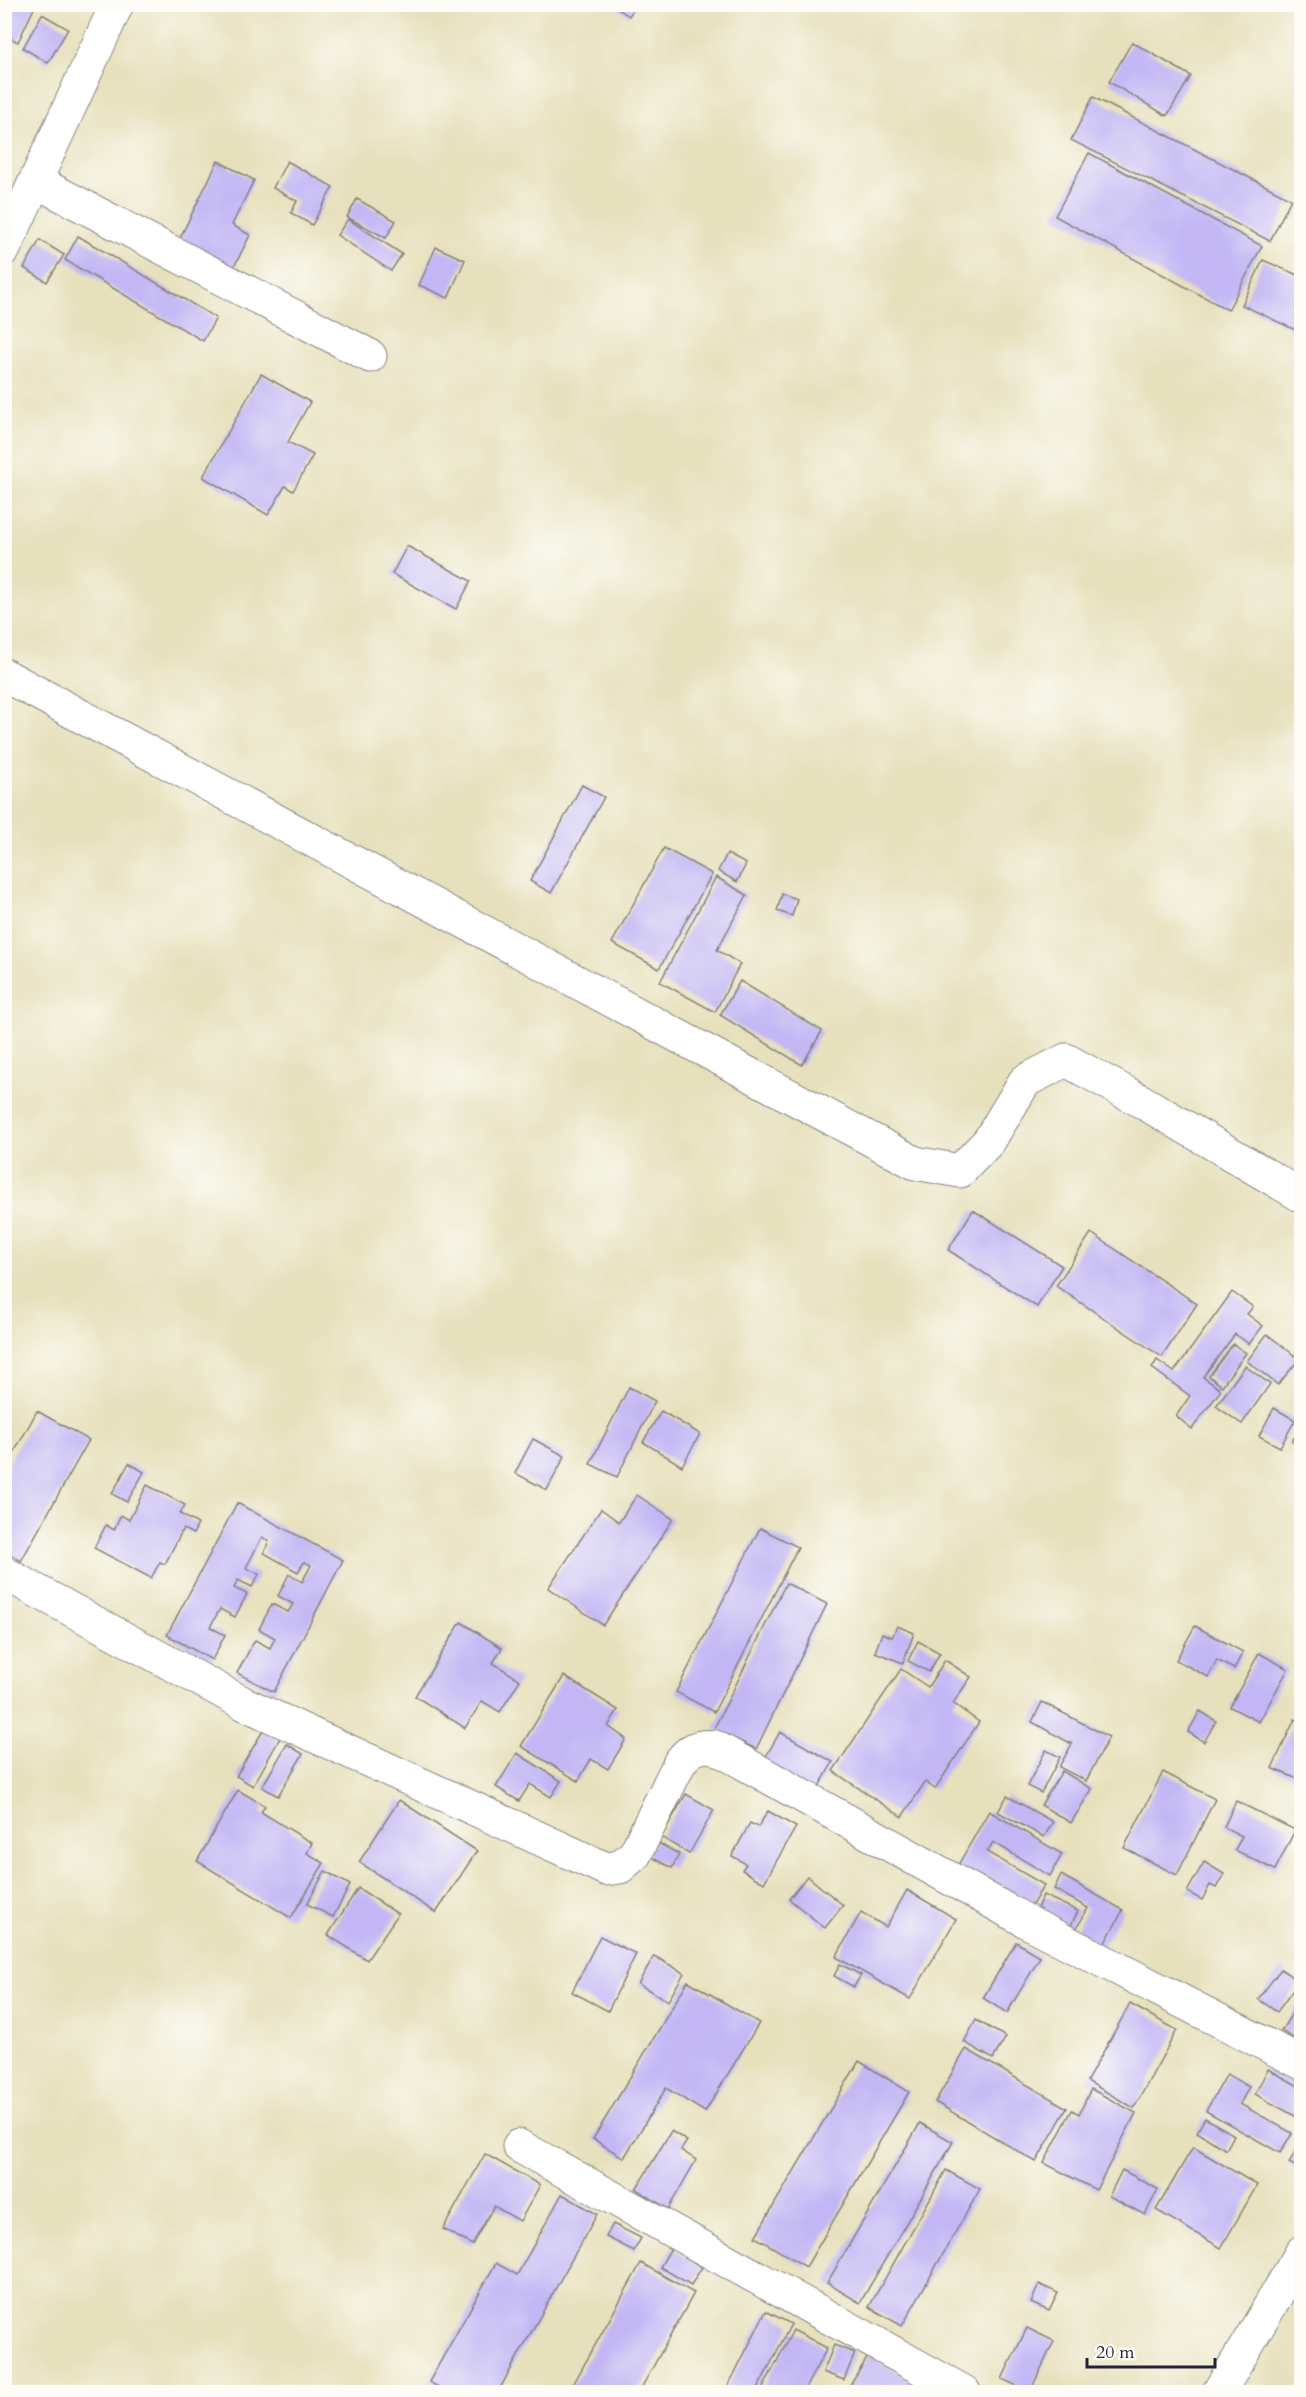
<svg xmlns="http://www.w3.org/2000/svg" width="1306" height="2397" font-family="Cardo,serif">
<rect width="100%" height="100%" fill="#fdfcf7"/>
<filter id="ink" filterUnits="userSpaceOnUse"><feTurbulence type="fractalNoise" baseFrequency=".0167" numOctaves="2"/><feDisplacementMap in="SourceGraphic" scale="12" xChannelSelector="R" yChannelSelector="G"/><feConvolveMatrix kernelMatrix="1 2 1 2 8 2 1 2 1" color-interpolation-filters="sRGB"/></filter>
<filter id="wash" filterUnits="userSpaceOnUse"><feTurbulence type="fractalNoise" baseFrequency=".008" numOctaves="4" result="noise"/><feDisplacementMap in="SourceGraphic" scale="24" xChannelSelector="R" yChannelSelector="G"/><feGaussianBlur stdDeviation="1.35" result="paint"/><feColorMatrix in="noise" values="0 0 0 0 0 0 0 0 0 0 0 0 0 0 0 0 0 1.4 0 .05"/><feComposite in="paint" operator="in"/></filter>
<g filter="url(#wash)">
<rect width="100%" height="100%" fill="#e7e0bc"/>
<g id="blocks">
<g fill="#c2b7f4">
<polygon points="4,4 36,4 18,42 4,35"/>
<polygon points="611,4 637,4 629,16"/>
<polygon points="42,14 68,29 48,63 23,48"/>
<polygon points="1132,42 1191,76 1167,116 1109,82"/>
<polygon points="1093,97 1291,199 1270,241 1071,140"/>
<polygon points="1089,153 1262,246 1228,310 1055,216"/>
<polygon points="218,161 254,180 232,225 250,235 232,271 177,244"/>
<polygon points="287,161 333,187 312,225 291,213 297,201 273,188"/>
<polygon points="357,199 396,221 386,238 347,217"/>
<polygon points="348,219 402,254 391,271 337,235"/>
<polygon points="78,236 216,318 203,341 65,260"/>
<polygon points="40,240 64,255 47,282 24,268"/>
<polygon points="436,247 465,260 448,298 419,285"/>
<polygon points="1263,260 1302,277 1302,333 1242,305"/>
<polygon points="261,374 310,402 288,442 313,455 293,491 285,486 268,515 203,477"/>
<polygon points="407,546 471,581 456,609 392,574"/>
<polygon points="582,785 604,797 551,893 530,881"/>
<polygon points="664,848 712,874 659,969 612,943"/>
<polygon points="727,854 746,864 737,882 718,871"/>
<polygon points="716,877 747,895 717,950 740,964 715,1012 660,982"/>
<polygon points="782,894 797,899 792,916 777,911"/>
<polygon points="740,981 822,1031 802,1065 720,1015"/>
<polygon points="973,1210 1062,1266 1037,1307 948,1250"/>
<polygon points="1091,1233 1197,1304 1162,1357 1056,1286"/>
<polygon points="1232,1292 1253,1307 1247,1314 1263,1326 1249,1344 1235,1334 1203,1377 1221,1390 1192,1429 1176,1416 1190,1396 1152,1368 1157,1360 1174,1372"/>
<polygon points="1267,1334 1299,1359 1278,1385 1247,1361"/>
<polygon points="1233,1344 1246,1353 1222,1386 1209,1376"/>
<polygon points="1245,1366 1270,1384 1242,1424 1216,1406"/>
<polygon points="629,1387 655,1401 617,1477 590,1464"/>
<polygon points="1274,1408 1295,1420 1280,1447 1259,1436"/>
<polygon points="37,1411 89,1440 21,1561 5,1551 5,1469"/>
<polygon points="661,1411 700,1434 682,1466 643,1442"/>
<polygon points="1302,1426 1302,1447 1292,1441"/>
<polygon points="533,1439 565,1456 547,1490 515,1473"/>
<polygon points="129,1463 144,1472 127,1502 112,1494"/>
<polygon points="147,1485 185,1505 180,1514 198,1524 193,1534 183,1529 165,1564 160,1562 151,1578 94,1548 106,1525 114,1530 121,1515 129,1520"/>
<polygon points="637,1495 673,1519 603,1625 548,1588 601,1509 619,1522"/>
<polygon points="237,1503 343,1560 274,1692 237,1673 255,1640 270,1648 275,1638 259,1629 272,1604 288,1612 293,1604 278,1596 289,1574 302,1582 311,1565 304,1562 298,1572 264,1553 269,1541 262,1537 246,1568 259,1574 252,1587 238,1580 234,1588 247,1594 235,1617 220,1609 210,1627 225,1635 212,1660 167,1635"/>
<polygon points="760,1528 798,1547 714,1712 676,1692"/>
<polygon points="786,1583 827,1604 756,1749 714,1729"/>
<polygon points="461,1622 502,1648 493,1663 520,1680 500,1712 482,1701 465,1728 415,1696"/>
<polygon points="897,1626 914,1633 903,1663 875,1652 882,1633 892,1637"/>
<polygon points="1195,1626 1243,1652 1234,1669 1217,1660 1208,1677 1176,1660"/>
<polygon points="918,1641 940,1653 929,1672 908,1661"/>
<polygon points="1259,1653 1288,1669 1259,1722 1230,1707"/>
<polygon points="945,1660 971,1677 953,1703 979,1722 935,1789 925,1782 902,1817 833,1771 901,1669 928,1687"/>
<polygon points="564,1676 618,1710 608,1726 626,1739 608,1769 591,1759 578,1781 521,1746"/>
<polygon points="1042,1702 1109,1737 1086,1781 1059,1767 1072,1744 1032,1722"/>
<polygon points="1200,1711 1216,1721 1204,1742 1188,1732"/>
<polygon points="1295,1719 1302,1722 1302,1781 1272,1768"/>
<polygon points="264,1729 280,1738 253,1786 236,1776"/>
<polygon points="780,1732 833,1762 814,1795 761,1765"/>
<polygon points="287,1744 303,1754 278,1796 262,1787"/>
<polygon points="1046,1750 1060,1757 1041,1793 1027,1786"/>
<polygon points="517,1753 561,1781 551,1797 530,1784 519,1801 496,1787"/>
<polygon points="1062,1771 1092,1789 1071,1823 1041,1805"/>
<polygon points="1163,1772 1215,1799 1177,1875 1124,1848"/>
<polygon points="238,1790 265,1806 261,1812 312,1843 307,1853 324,1863 291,1918 197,1861"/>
<polygon points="686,1794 714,1810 689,1854 661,1837"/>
<polygon points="1007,1796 1053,1822 1044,1837 998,1812"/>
<polygon points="399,1800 477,1851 436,1913 359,1862"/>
<polygon points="1236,1801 1295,1830 1275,1870 1235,1850 1242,1836 1224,1827"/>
<polygon points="768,1811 796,1827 764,1883 742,1870 746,1864 732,1856 750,1823 758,1827"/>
<polygon points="989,1811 1062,1854 1050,1876 993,1842 987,1852 1044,1885 1029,1910 957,1867"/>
<polygon points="654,1841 679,1854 672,1868 647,1855"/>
<polygon points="1204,1862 1224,1874 1216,1888 1210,1885 1202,1900 1187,1892"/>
<polygon points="325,1871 350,1885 333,1917 307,1904"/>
<polygon points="1061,1875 1123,1910 1102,1948 1074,1933 1088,1908 1054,1889"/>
<polygon points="807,1876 843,1905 825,1928 789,1899"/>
<polygon points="358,1888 398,1914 367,1960 328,1935"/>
<polygon points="907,1890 956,1919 910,1999 836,1957 861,1912 886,1927"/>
<polygon points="1043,1895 1078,1911 1069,1929 1035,1913"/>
<polygon points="600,1936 636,1954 608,2011 572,1992"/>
<polygon points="1016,1942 1040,1957 1007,2013 983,1998"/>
<polygon points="654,1956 684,1973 668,2001 638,1984"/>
<polygon points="840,1964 861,1975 854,1987 834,1976"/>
<polygon points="1281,1969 1299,1982 1277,2012 1258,1999"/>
<polygon points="688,1981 759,2023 705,2112 666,2088 624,2158 593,2139"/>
<polygon points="1130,2004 1177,2030 1134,2108 1087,2081"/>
<polygon points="1298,2004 1302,2006 1302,2043 1281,2031"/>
<polygon points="976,2020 1006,2037 993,2059 964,2042"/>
<polygon points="966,2049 1067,2108 1036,2162 935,2102"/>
<polygon points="859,2061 909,2092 806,2267 755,2237"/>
<polygon points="1268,2069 1302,2088 1302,2120 1255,2094"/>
<polygon points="1227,2074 1249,2087 1240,2104 1292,2133 1280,2153 1206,2111"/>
<polygon points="1091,2089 1136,2113 1096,2190 1044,2163 1072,2110 1079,2114"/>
<polygon points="1205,2118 1234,2135 1226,2150 1197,2132"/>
<polygon points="920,2123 953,2142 860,2303 827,2283"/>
<polygon points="671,2131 687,2141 681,2150 696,2160 668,2209 636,2189"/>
<polygon points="1302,2140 1302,2170 1289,2163"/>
<polygon points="1193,2147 1257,2185 1221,2248 1156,2210"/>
<polygon points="485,2154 540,2185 520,2221 494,2206 472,2245 443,2229"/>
<polygon points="946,2170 980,2189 902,2326 869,2307"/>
<polygon points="1122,2170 1158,2189 1145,2215 1109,2196"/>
<polygon points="562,2194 597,2214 498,2392 448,2392 429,2382 496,2263 517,2275"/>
<polygon points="613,2224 641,2238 634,2251 606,2237"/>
<polygon points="671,2248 702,2267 691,2285 660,2267"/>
<polygon points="641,2263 694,2293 639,2392 569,2392"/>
<polygon points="1039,2284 1058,2293 1049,2311 1031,2303"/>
<polygon points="766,2311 791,2324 756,2392 725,2392"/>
<polygon points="1027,2328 1054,2341 1030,2392 1002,2379"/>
<polygon points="793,2330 827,2348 803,2392 761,2392"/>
<polygon points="834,2345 855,2353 844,2380 823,2372"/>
<polygon points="869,2355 929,2392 846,2392"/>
</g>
</g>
</g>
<g filter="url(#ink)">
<use href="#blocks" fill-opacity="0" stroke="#84817c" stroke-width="1.5"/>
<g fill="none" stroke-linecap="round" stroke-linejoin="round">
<defs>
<g id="street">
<polyline points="37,182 370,356"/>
<polyline points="4,249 117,4"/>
<polyline points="4,675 915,1163 960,1171 989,1141 1025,1081 1066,1060 1141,1101 1302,1196"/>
<path d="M4,1573L243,1703L606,1869L620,1867L635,1854L680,1762C690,1749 698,1745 715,1747L1035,1926L1302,2063"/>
<polyline points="519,2146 964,2392"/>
<polyline points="1219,2392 1302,2252"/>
</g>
</defs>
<use href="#street" stroke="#84817c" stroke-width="35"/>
<use href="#street" stroke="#fff" stroke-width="33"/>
</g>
</g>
<rect width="1306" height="2397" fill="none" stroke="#fdfcf7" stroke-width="24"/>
<path d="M1087 2358v9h128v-9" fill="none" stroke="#22223b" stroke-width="3"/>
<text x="1096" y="2358" font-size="18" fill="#22223b" stroke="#fdfcf7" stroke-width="4.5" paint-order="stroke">20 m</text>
</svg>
